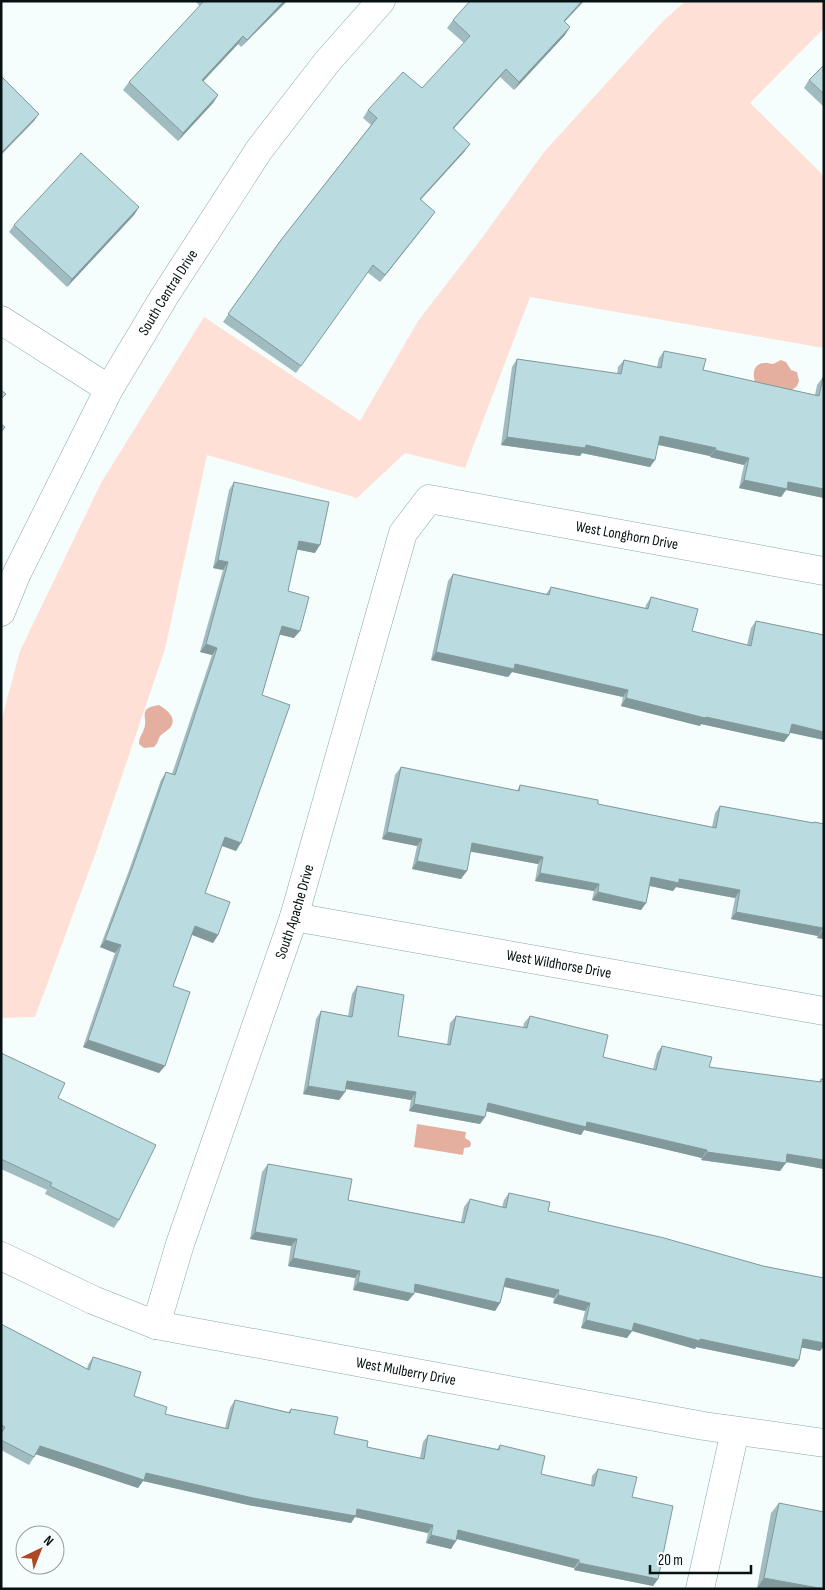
<svg xmlns="http://www.w3.org/2000/svg" width="825" height="1590" font-family="'Sofia Sans Condensed',sans-serif">
<rect width="100%" height="100%" fill="#f6fdfd"/>
<polygon fill="#fee0d6" points="686,1 824,1 824,28 750,103 822,174 824,181 824,348 530,297 465,468 405,453 357,498 207,455 165,649 96,852 35,1017 1,1018 1,722 20,651 101,483 204,317 360,421 418,321 482,238 544,152 664,20"/>
<g fill="#e5af9f">
<path d="M781,360L786,362L791,370L797,372L799,381L797,386L792,390L755,382C752,373 754,363 765,363C768,362 769,364 773,364C776,363 778,361 781,360Z"/>
<path d="M159,705C167,710 178,718 170,728C167,731 163,733 160,736C158,740 158,743 154,747L144,748L139,744C139,737 142,735 144,729C149,718 136,708 159,705Z"/>
<polygon points="417,1124 466,1132 465,1138 470,1141 471,1144 470,1147 464,1148 463,1155 414,1147"/>
</g>
<g fill="none" stroke-linecap="round" stroke-linejoin="round">
<defs>
<g id="minor">
<polyline points="1,320 109,389"/>
<path id="s1" d="M1,612L17,573L109,389L164,297L259,150L327,62L381,1"/>
<path id="s2" d="M294,917L824,1011"/>
<path id="s3" d="M1,1256L93,1300L156,1325L704,1426L824,1443"/>
<path id="s4" d="M156,1325L180,1244L294,917L403,533L429,499L824,571"/>
<polyline points="700,1589 735,1431"/>
</g>
</defs>
<use href="#minor" stroke="#87a7ab" stroke-width="29"/>
<use href="#minor" stroke="#fff" stroke-width="28"/>
</g>
<g fill="#a0bcc0">
<polygon points="195,1 287,1 241,47 238,44 203,81 218,95 213,103 178,141 123,90 129,82 200,6"/>
<polygon points="453,20 565,22 565,35 514,90 500,77 454,128 465,151 420,200 430,219 380,282 367,272 296,373 223,322 281,240 371,125 363,118 368,110 422,88 464,43 447,28"/>
<polygon points="824,65 824,107 804,88 809,80"/>
<polygon points="139,207 134,215 67,287 9,232 14,225"/>
<polygon points="664,351 703,370 815,395 817,385 823,377 824,377 824,498 786,490 781,497 739,488 744,465 710,457 710,456 658,445 650,467 582,453 580,456 501,445 512,367 517,359 617,374 618,367 624,360 657,367 659,358"/>
<polygon points="234,482 315,553 297,549 288,591 294,638 280,634 262,695 236,851 222,845 205,893 218,935 213,943 192,935 173,986 159,1073 83,1047 115,953 100,947 128,873 161,780 166,772 172,774 212,655 200,652 223,570 213,568 229,490"/>
<polygon points="453,574 546,594 551,587 645,608 646,605 651,597 692,631 747,645 751,628 756,621 824,635 824,740 790,732 789,735 784,742 701,724 700,726 621,706 623,697 512,672 508,677 431,660 448,581"/>
<polygon points="401,767 517,791 520,785 598,804 712,827 715,813 720,806 813,823 814,822 824,824 824,939 817,938 818,936 731,919 735,898 676,887 673,891 650,886 646,903 641,910 592,900 594,891 535,881 538,864 471,851 461,879 412,869 417,846 382,839 395,775"/>
<polygon points="357,986 398,1036 447,1045 450,1023 456,1016 523,1028 524,1023 530,1016 603,1057 653,1069 657,1053 662,1046 709,1067 819,1082 821,1079 824,1079 824,1169 786,1162 780,1171 701,1160 702,1158 584,1130 581,1135 486,1111 480,1124 409,1111 411,1100 345,1089 345,1092 339,1100 303,1094 316,1019 321,1011 348,1016 352,994"/>
<polygon points="1,1053 58,1098 119,1220 114,1228 45,1194 47,1190 1,1169"/>
<polygon points="268,1164 348,1200 461,1222 464,1207 470,1199 502,1207 504,1200 509,1193 548,1211 763,1266 824,1278 824,1346 820,1351 802,1347 794,1367 696,1347 695,1349 632,1331 627,1338 581,1328 585,1311 553,1303 554,1298 504,1287 500,1303 495,1311 414,1292 408,1301 353,1290 355,1278 288,1266 291,1246 250,1239 262,1172"/>
<polygon points="1,1324 87,1369 88,1365 93,1357 134,1396 165,1414 225,1428 230,1408 235,1400 288,1412 291,1409 334,1434 367,1447 420,1458 423,1442 428,1435 497,1449 500,1445 541,1474 591,1485 592,1476 598,1469 632,1497 658,1579 653,1586 574,1570 574,1568 457,1539 451,1549 426,1543 428,1533 355,1517 351,1523 248,1505 143,1481 138,1488 36,1454 29,1465 1,1450"/>
<polygon points="779,1503 824,1589 757,1588 771,1513"/>
</g>
<g fill="#82999c">
<polygon points="284,1 287,1 241,47 247,40"/>
<polygon points="582,1 584,1 558,29 564,21"/>
<polygon points="570,27 565,35 514,90 519,82"/>
<polygon points="243,36 238,44 197,88 202,80"/>
<polygon points="506,69 500,77 448,135 453,128"/>
<polygon points="218,95 213,103 178,141 183,133"/>
<polygon points="39,114 34,121 1,155 1,153"/>
<polygon points="470,144 465,151 414,207 420,199"/>
<polygon points="139,207 134,215 67,287 72,279"/>
<polygon points="435,212 430,219 380,282 385,275"/>
<polygon points="660,436 716,448 710,456 655,444"/>
<polygon points="507,437 586,445 655,460 650,467 582,453 580,456 501,445"/>
<polygon points="715,450 749,458 744,465 710,457"/>
<polygon points="744,480 788,482 824,489 824,498 786,490 781,497 739,488"/>
<polygon points="299,541 320,545 315,553 294,549"/>
<polygon points="218,560 228,562 223,570 213,568"/>
<polygon points="282,626 300,631 294,638 277,634"/>
<polygon points="206,644 217,648 212,655 200,652"/>
<polygon points="436,652 515,664 628,690 623,697 512,672 508,677 431,660"/>
<polygon points="626,698 706,717 789,735 784,742 701,724 700,726 621,706"/>
<polygon points="792,724 824,732 824,740 786,732"/>
<polygon points="387,832 422,839 417,846 382,839"/>
<polygon points="225,837 241,843 236,851 219,845"/>
<polygon points="472,843 543,857 538,864 467,851"/>
<polygon points="417,861 467,871 461,879 412,869"/>
<polygon points="540,873 599,884 594,891 535,881"/>
<polygon points="651,877 679,879 740,890 735,898 676,887 673,891 646,885"/>
<polygon points="598,892 646,903 641,910 592,900"/>
<polygon points="736,912 823,928 818,936 731,919"/>
<polygon points="195,926 218,935 213,943 190,934"/>
<polygon points="823,930 824,931 824,939 817,938"/>
<polygon points="105,940 121,945 115,953 100,947"/>
<polygon points="88,1040 165,1066 159,1073 83,1047"/>
<polygon points="347,1081 416,1092 411,1100 341,1088"/>
<polygon points="308,1086 345,1092 339,1100 303,1094"/>
<polygon points="488,1103 587,1122 707,1150 702,1158 584,1130 581,1135 482,1110"/>
<polygon points="414,1104 485,1117 480,1124 409,1111"/>
<polygon points="707,1152 786,1163 780,1171 701,1160"/>
<polygon points="787,1154 824,1160 824,1169 781,1161"/>
<polygon points="255,1232 297,1239 291,1246 250,1239"/>
<polygon points="293,1258 360,1271 355,1278 288,1266"/>
<polygon points="506,1278 559,1290 554,1298 501,1286"/>
<polygon points="358,1282 414,1294 408,1301 353,1290"/>
<polygon points="415,1284 500,1303 495,1311 410,1291"/>
<polygon points="558,1295 590,1303 585,1311 553,1303"/>
<polygon points="586,1320 634,1323 700,1339 799,1360 794,1367 696,1347 695,1349 632,1331 627,1338 581,1328"/>
<polygon points="803,1339 824,1343 824,1346 820,1351 798,1347"/>
<polygon points="40,1446 146,1473 357,1509 433,1525 428,1533 355,1517 351,1523 248,1505 143,1481 138,1488 35,1454"/>
<polygon points="458,1530 579,1560 574,1568 453,1538"/>
<polygon points="431,1535 456,1541 451,1549 426,1543"/>
<polygon points="579,1563 658,1579 653,1586 574,1570"/>
<polygon points="764,1578 821,1589 757,1588"/>
</g>
<g fill="#badbdf" stroke="#82999c">
<polygon points="204,1 284,1 247,40 243,36 202,80 218,95 183,133 129,82"/>
<polygon points="470,1 582,1 564,21 570,27 519,82 506,69 453,128 470,144 420,199 435,212 385,275 373,265 301,366 228,314 281,240 377,118 368,110 403,72 422,88 470,36 453,20"/>
<polygon points="824,65 824,94 809,80"/>
<polygon points="1,76 39,114 1,153"/>
<polygon points="81,153 139,207 72,279 14,225"/>
<polygon points="664,351 706,359 703,370 819,396 823,377 824,377 824,489 788,482 787,489 744,480 749,458 715,450 716,448 660,436 655,460 586,445 585,448 507,437 517,359 621,374 624,360 661,368"/>
<polygon points="1,390 6,394 1,399"/>
<polygon points="1,424 5,427 1,432"/>
<polygon points="234,482 329,502 320,545 299,541 288,591 309,597 300,631 282,626 262,695 290,705 241,843 225,837 205,893 230,902 218,935 195,926 173,986 190,992 165,1066 88,1040 121,945 105,940 133,866 166,772 175,775 217,648 206,644 228,562 218,560"/>
<polygon points="453,574 549,595 551,587 648,609 651,597 698,609 692,631 751,646 756,621 824,635 824,732 792,724 789,735 706,717 705,718 626,698 628,690 515,664 514,669 436,652"/>
<polygon points="401,767 519,791 520,785 598,800 598,804 716,828 720,806 814,823 814,822 824,824 824,931 823,930 823,928 736,912 740,890 679,879 679,883 651,877 646,903 598,892 599,884 540,873 543,857 472,843 467,871 417,861 422,839 387,832"/>
<polygon points="357,986 404,995 398,1036 450,1045 456,1016 527,1028 530,1016 608,1035 603,1057 656,1070 662,1046 712,1057 709,1067 821,1082 821,1079 824,1079 824,1160 787,1154 786,1163 707,1152 707,1150 587,1122 586,1127 488,1103 485,1117 414,1104 416,1092 347,1081 345,1092 308,1086 321,1011 352,1017"/>
<polygon points="1,1053 65,1083 58,1098 156,1145 119,1220 50,1186 52,1183 1,1159"/>
<polygon points="268,1164 352,1179 348,1200 464,1223 470,1199 506,1208 509,1193 550,1202 548,1211 664,1238 763,1266 824,1278 824,1343 803,1339 799,1360 700,1339 700,1341 634,1323 632,1331 586,1320 590,1303 558,1295 559,1290 506,1278 500,1303 415,1284 414,1294 358,1282 360,1271 293,1258 297,1239 255,1232"/>
<polygon points="1,1324 89,1370 93,1357 141,1372 134,1396 167,1407 165,1414 228,1429 235,1400 290,1413 291,1409 338,1417 334,1434 368,1441 367,1447 424,1459 428,1435 499,1450 500,1445 545,1456 541,1474 594,1486 598,1469 637,1477 632,1497 673,1506 658,1579 579,1563 579,1560 458,1530 456,1541 431,1535 433,1525 357,1509 356,1516 253,1498 146,1473 144,1480 40,1446 34,1457 1,1440 1,1434 5,1427 1,1425"/>
<polygon points="779,1503 824,1512 824,1589 764,1578"/>
</g>
<g text-anchor="middle" stroke-width="4" stroke-linejoin="round" paint-order="stroke">
<g font-size="15" fill="#051112" stroke="#f6fdfd">
<text dy="5" stroke="none"><textPath href="#s1" startOffset="361">South Central Drive</textPath></text>
<text dy="5" stroke="none"><textPath href="#s4" startOffset="1074">West Longhorn Drive</textPath></text>
<text dy="5" stroke="none"><textPath href="#s4" startOffset="436">South Apache Drive</textPath></text>
<text dy="5" stroke="none"><textPath href="#s2" startOffset="269">West Wildhorse Drive</textPath></text>
<text dy="5" stroke="none"><textPath href="#s3" startOffset="424">West Mulberry Drive</textPath></text>
</g>
</g>
<rect width="825" height="1590" fill="none" stroke="#051112" stroke-width="5"/>
<g transform="translate(40 1550) rotate(43)"><circle r="24" fill="#f6fdfd" stroke="#969f9f"/>
<path d="M0-4L9 19L0 12L-9 19Z" fill="#af4725"/>
<text y="-8" font-size="14" font-weight="bold" text-anchor="middle" fill="#051112">N</text>
</g>
<path d="M650 1565v8h101v-8" fill="none" stroke="#051112" stroke-width="2.5"/>
<text x="658" y="1565" font-size="15" fill="#051112" stroke="#f6fdfd" stroke-width="4" paint-order="stroke">20 m</text>
</svg>
